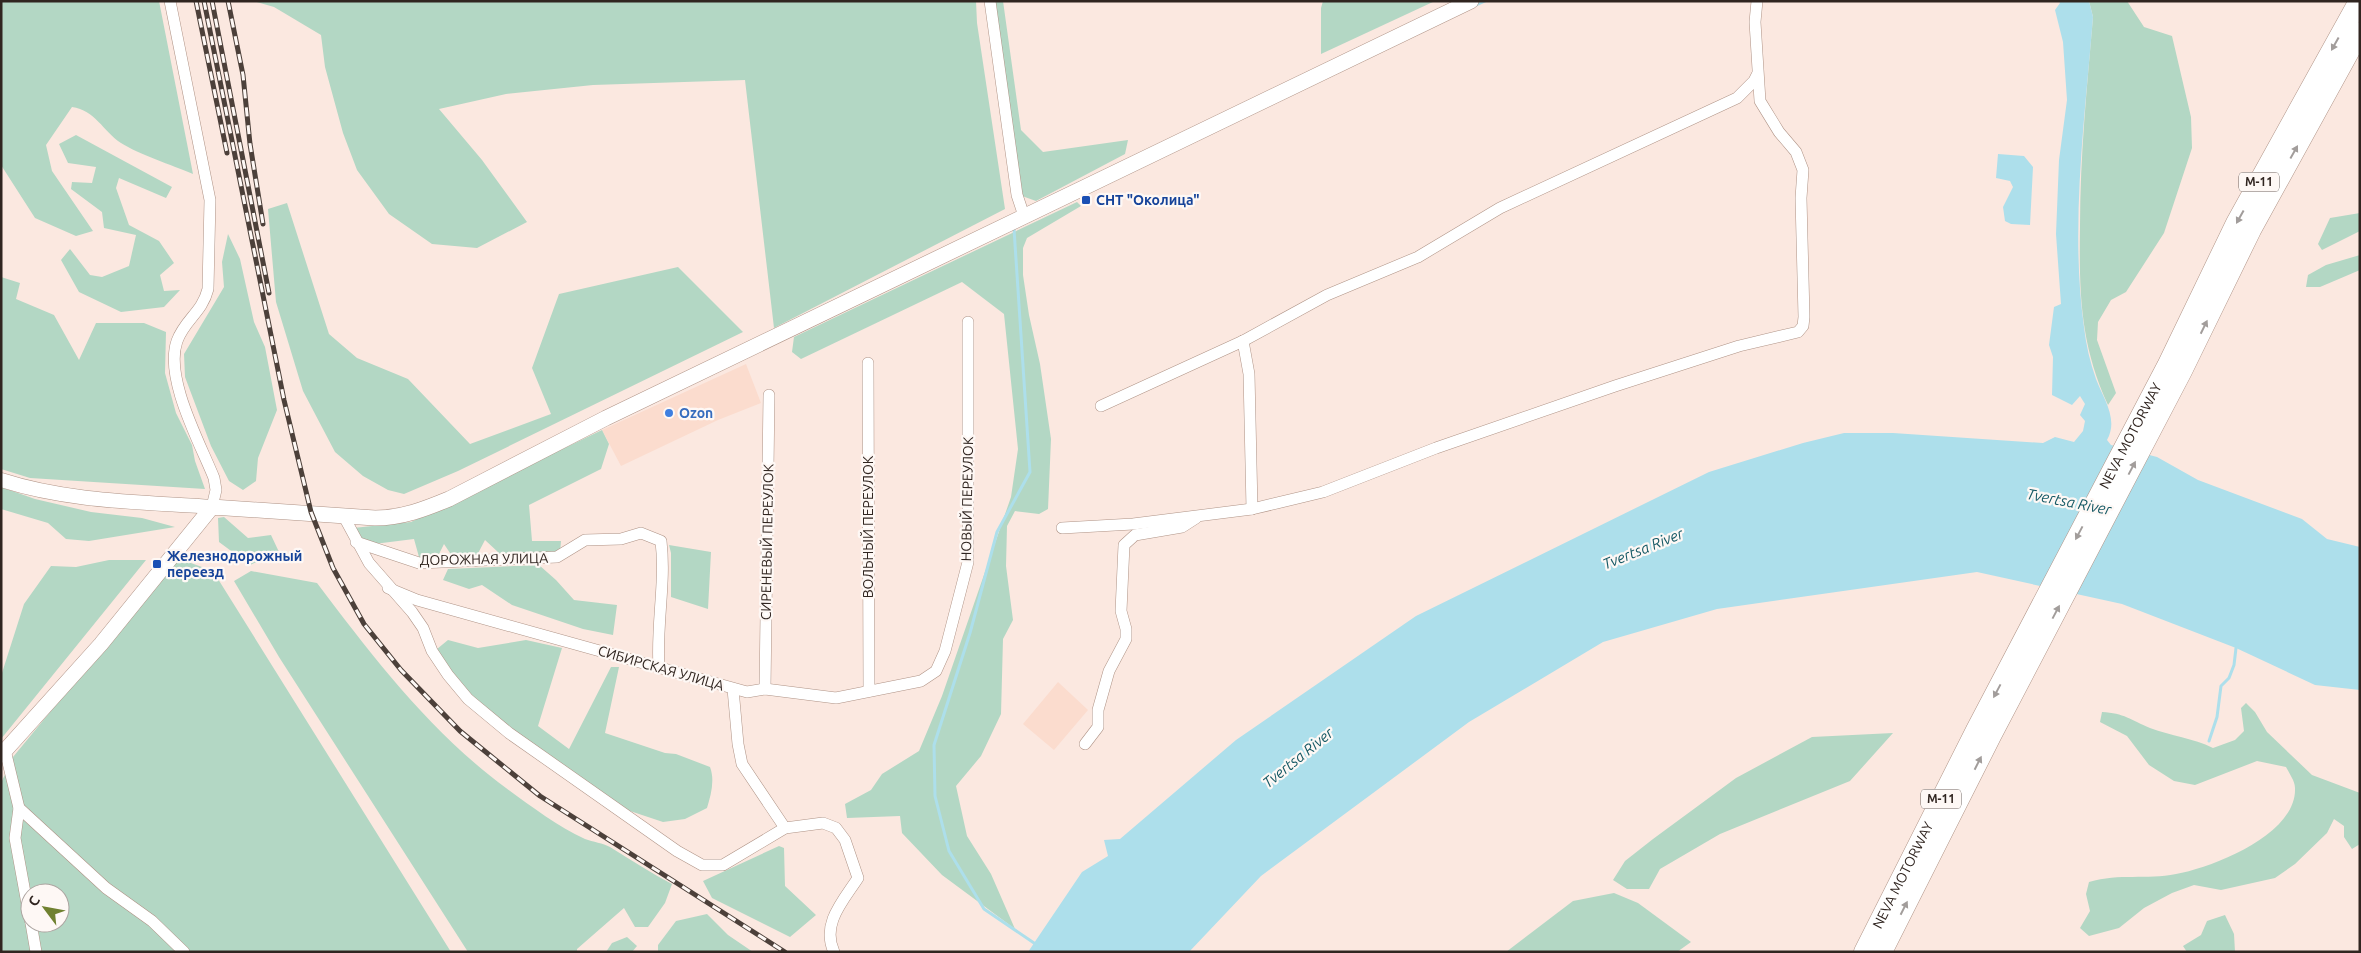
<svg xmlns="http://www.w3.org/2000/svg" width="2361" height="953" font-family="Ubuntu,sans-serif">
<rect width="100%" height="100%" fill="#fbe8e0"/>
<g fill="#fbdcce">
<polygon points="746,364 761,403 718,420 621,466 602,430"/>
<polygon points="1058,682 1088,710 1054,750 1023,724"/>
</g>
<g fill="#b3d7c4" fill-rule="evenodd">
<path d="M1,1H159L193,174C172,165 138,154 121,143C103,131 95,110 72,107L46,145L52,171L93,231L76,236L35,218L1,165Z"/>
<polygon points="253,1 976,1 977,23 1005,209 774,328 745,80 593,85 506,94 439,109 482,160 527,222 477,248 432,244 389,214 357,170 343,133 325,67 321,35 274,7"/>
<polygon points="995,1 1003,1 1021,130 1043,152 1128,140 1125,154 1036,201 1022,196"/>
<polygon points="1323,1 1435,1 1321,54 1321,8"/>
<path d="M2089,1H2127L2144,27L2172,36L2191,117L2192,148L2164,233L2126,292L2111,300L2098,322L2097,340L2116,393L2108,405C2080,344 2079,292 2080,226C2080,156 2087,86 2093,17Z"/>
<polygon points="76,135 172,187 166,198 119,178 116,188 129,225 159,241 174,263 160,275 164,291 180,290 164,307 121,312 79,292 61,260 70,249 90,275 102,277 129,266 136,235 104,228 102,212 71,189 72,182 92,183 96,167 68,163 59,144"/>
<polygon points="1077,202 1081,206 1027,238 1023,248 1023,275 1029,315 1040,364 1051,439 1048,509 1039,514 1015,511 1007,526 1006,566 1013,620 1003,639 1001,714 981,756 956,786 967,836 991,874 1015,929 942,875 902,833 900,816 847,818 845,804 871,790 882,774 919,751 942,696 1011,497 1018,449 1004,314 962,282 801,359 792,352 794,337"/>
<polygon points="287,203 329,334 357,358 408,379 470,444 551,414 532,368 559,294 678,267 743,332 458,471 404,494 388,490 363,476 335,452 303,391 276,302 268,209"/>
<polygon points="2360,213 2360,231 2322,250 2318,244 2330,218"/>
<polygon points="228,234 240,259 254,322 265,347 277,410 258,458 256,481 243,490 229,481 211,446 185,377 184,354 224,287 222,262"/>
<polygon points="2360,255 2360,270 2320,287 2306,287 2308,275 2326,265"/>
<polygon points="1,277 20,283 16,299 54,315 79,360 96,323 144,323 166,332 165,373 176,413 192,445 195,461 205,489 30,478 1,469"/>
<polygon points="602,430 609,444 601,469 529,505 532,541 561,541 560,553 499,553 485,540 474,561 452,556 444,544 438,556 419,557 414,539 366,545 353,528 411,522"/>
<polygon points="1,487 35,499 91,512 142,518 175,527 89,541 66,539 48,523 1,509"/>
<polygon points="224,517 248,538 271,535 279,552 250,565 219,542 218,518"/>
<polygon points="669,545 711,552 708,609 671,597 671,553"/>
<path d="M177,558L213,571L451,952H1V783L13,757ZM30,893H60V923H30Z"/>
<polygon points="109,560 146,560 1,739 1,676 24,604 51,566 76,567"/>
<polygon points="539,565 556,580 574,600 617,605 613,635 583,629 512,605 482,585 469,589 443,580 448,569"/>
<path d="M251,571L317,583C373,657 430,732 506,788C531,806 557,826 585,839C593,842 603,843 610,847C631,860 651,873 672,884L665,903L648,927H635L624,908L577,949V952H468L279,657L234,581Z"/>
<path d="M448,640L478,648L526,640L562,648L538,726L569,749L611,667H619L605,733L665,753L676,754L710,767C715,780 711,795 707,808L685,819L663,822L630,811L500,722L457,681L437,649Z"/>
<path d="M2246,703L2255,712L2267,732L2312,775L2360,793V844L2352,849L2344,837V826L2334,819L2327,833L2295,864L2275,878L2221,890L2194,885L2172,893L2144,908L2119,928L2089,936L2080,928L2090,911L2086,894L2089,882C2120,873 2146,880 2176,874C2214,867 2297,834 2295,788C2295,781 2289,773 2286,767L2257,761L2195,785L2174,781L2149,765L2127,736L2100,722L2102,712C2124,713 2131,720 2150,728C2171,736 2193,738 2213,748L2235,740L2244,731L2241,708Z"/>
<polygon points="1893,733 1850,781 1720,834 1660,869 1649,889 1627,889 1613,880 1625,861 1653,839 1736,778 1812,737"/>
<polygon points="779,846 784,848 785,886 816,915 790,937 712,898 703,881"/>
<polygon points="1614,893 1638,903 1691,942 1677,952 1506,952 1573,901"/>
<polygon points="707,914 728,935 753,952 658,952 658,945 676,921"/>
<polygon points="2225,915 2234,934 2235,952 2187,952 2183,946 2201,935 2207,921"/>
<polygon points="627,937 637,946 632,952 606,952 612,943"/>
</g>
<g fill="#addfeb">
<path d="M2059,1H2089L2093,17C2085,117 2070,227 2084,327C2086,345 2090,362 2096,379C2103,398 2119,419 2107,440L2111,445L2157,457L2198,480L2302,519L2327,539L2360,547V690L2315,685L2236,648L2122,604L1977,572L1717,609L1603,642L1469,722L1261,876L1189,952H1028L1082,872L1108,856L1104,840L1120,839L1236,740L1416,616L1709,472L1803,443L1844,433H1893L2043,443L2055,437L2074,442L2083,431L2085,421L2080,415L2085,404L2080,396L2072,405L2052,395L2053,357L2049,345L2054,307L2061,304L2056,234L2059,160L2067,100L2063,42L2055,10L2060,3Z"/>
<polygon points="1998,154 2024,156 2033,167 2030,225 2011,224 2005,221 2003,207 2013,187 2010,181 1996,178"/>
</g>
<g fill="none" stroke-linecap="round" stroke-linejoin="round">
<g stroke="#addfeb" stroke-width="3">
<polyline points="1474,6 1485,1"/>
<polyline points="1014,229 1030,472 997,532 970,633 934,745 935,796 949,851 984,909 1037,945"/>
<polyline points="2209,741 2217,717 2221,686 2229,678 2234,665 2236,648"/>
</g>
<defs>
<g id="minor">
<path d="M170,1L210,200L208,289C202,313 185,319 177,341C164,378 200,443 214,478L216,490L212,507"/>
<polyline points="990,1 1017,195 1024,216"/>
<polyline points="1243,341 1249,374 1252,509"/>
<polyline points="868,363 869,691"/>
<polyline points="1101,406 1243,341 1327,295 1418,257 1500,208 1737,98 1754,81 1757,75"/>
<path d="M343,515L369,563L412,612L423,628L432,651L448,675L468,699L509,733L677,851L702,865H723L785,828L823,823L836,828L845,840L858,878C843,901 821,924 834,952"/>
<polyline points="1062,528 1133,524 1252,509 1323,492 1436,448 1615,386 1739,346 1798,332 1803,326 1804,317 1801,198 1803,170 1796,152 1779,132 1760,101 1755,22 1757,1"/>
<path d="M356,542L419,563L557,557L585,540L621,539L641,533L661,541C666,583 656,625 659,668"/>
<polyline points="388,588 417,600 747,692 765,689 836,698 921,681 936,671 945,651 968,562 968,322"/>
<polyline points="733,689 738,744 742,764 785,828"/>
<polyline points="765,689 769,395"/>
<polyline points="1085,744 1098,727 1098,710 1109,671 1126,639 1126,629 1121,611 1124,545 1135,535 1182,527 1196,518"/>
<polyline points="5,750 19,808 15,838 30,920"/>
<polyline points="19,808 106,888 152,921 184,952"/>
<polyline points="31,923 36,952"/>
</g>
<path id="tertiary" d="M1,480C69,502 141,502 212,507"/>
<path id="secondary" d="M1,755L101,644L212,507L375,518C402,518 425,509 449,499L606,418L1471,1"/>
<g id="motorway">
<path id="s1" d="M1864,952L1976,730L2167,366L2236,223L2359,1"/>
<polyline points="1882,952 1991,736 2182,371 2251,230 2360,32"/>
</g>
</defs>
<use href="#minor" stroke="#af9386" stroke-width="12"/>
<use href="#tertiary" stroke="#af9386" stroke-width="15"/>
<use href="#secondary" stroke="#af9386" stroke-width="16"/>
<use href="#motorway" stroke="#af9386" stroke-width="21"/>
<use href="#minor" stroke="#fff" stroke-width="11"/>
<use href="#tertiary" stroke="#fff" stroke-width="14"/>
<use href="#secondary" stroke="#fff" stroke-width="15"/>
<use href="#motorway" stroke="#fff" stroke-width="20"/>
<defs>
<g id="rail">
<polyline points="196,1 227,153"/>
<polyline points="204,1 284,400 311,512 333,568 364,624 401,670 460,731 540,796 785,952"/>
<polyline points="212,1 269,293"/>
<polyline points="228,1 243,75 250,144 263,224"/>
</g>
</defs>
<use href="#rail" stroke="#4c403a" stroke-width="5"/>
<use href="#rail" stroke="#fef8f5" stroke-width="3" stroke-dasharray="9" stroke-linecap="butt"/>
</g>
<defs><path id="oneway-solid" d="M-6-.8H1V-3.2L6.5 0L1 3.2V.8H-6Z" transform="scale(1.25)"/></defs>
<g fill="#a29d9b">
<use href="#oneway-solid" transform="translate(2335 44) rotate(119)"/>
<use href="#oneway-solid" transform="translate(2294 152) rotate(-61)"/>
<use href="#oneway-solid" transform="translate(2240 217) rotate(119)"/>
<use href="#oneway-solid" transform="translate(2204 327) rotate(-64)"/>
<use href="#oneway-solid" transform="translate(2132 468) rotate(-62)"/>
<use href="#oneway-solid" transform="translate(2079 533) rotate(118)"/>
<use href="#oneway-solid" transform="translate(2056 612) rotate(-62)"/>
<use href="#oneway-solid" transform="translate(1997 691) rotate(118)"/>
<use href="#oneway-solid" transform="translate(1978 763) rotate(-63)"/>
<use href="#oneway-solid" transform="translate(1904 908) rotate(-63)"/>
</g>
<g fill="#1a4fb4" stroke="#fef8f5" stroke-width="2">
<rect x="1081" y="195" width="10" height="10" rx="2.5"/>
<rect x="152" y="559" width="10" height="10" rx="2.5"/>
</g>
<circle fill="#3f7fe0" stroke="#fef8f5" stroke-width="2" cx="669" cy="413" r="5"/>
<g text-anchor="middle" stroke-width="4.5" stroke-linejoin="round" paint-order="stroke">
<g fill="#fef8f5" stroke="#6e6460" stroke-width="1">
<rect x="2239" y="172.5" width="40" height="19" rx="4"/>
<rect x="1921" y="789.5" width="40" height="19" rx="4"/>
</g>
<g font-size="12" font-weight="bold" fill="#302520">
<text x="2259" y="186">М-11</text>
<text x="1941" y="803">М-11</text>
</g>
<g font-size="14" font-weight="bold" fill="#164399" stroke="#fef8f5" text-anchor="start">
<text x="1096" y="205">СНТ "Околица"</text>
<text x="167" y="561">Железнодорожный<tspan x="167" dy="16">переезд</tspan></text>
</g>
<g font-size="14" font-weight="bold" fill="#366cbe" stroke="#fef8f5" text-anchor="start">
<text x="679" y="418">Ozon</text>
</g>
<g font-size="14" fill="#302520" stroke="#fef8f5">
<text dy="5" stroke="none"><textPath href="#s1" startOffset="581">NEVA MOTORWAY</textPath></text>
<text transform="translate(967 499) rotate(-89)" y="5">НОВЫЙ ПЕРЕУЛОК</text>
<text transform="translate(868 527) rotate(-90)" y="5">ВОЛЬНЫЙ ПЕРЕУЛОК</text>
<text transform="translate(767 542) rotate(-89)" y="5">СИРЕНЕВЫЙ ПЕРЕУЛОК</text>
<text transform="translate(484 559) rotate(-1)" y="5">ДОРОЖНАЯ УЛИЦА</text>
<text transform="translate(661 668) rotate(16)" y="5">СИБИРСКАЯ УЛИЦА</text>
<text dy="5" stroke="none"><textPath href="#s1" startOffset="86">NEVA MOTORWAY</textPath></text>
</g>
<g font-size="15" font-style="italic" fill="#155965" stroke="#fef8f5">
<text transform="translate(2069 502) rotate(11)" y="5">Tvertsa River</text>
<text transform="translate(1643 549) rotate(-22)" y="5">Tvertsa River</text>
<text transform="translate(1298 758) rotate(-39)" y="5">Tvertsa River</text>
</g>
</g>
<rect width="2361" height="953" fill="none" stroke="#302520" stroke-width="5"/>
<g transform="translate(45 908) rotate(302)"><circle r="24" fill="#fef8f5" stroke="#aca4a0"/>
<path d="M0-4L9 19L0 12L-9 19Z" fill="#708130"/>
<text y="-8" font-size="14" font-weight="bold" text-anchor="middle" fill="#302520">С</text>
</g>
</svg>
